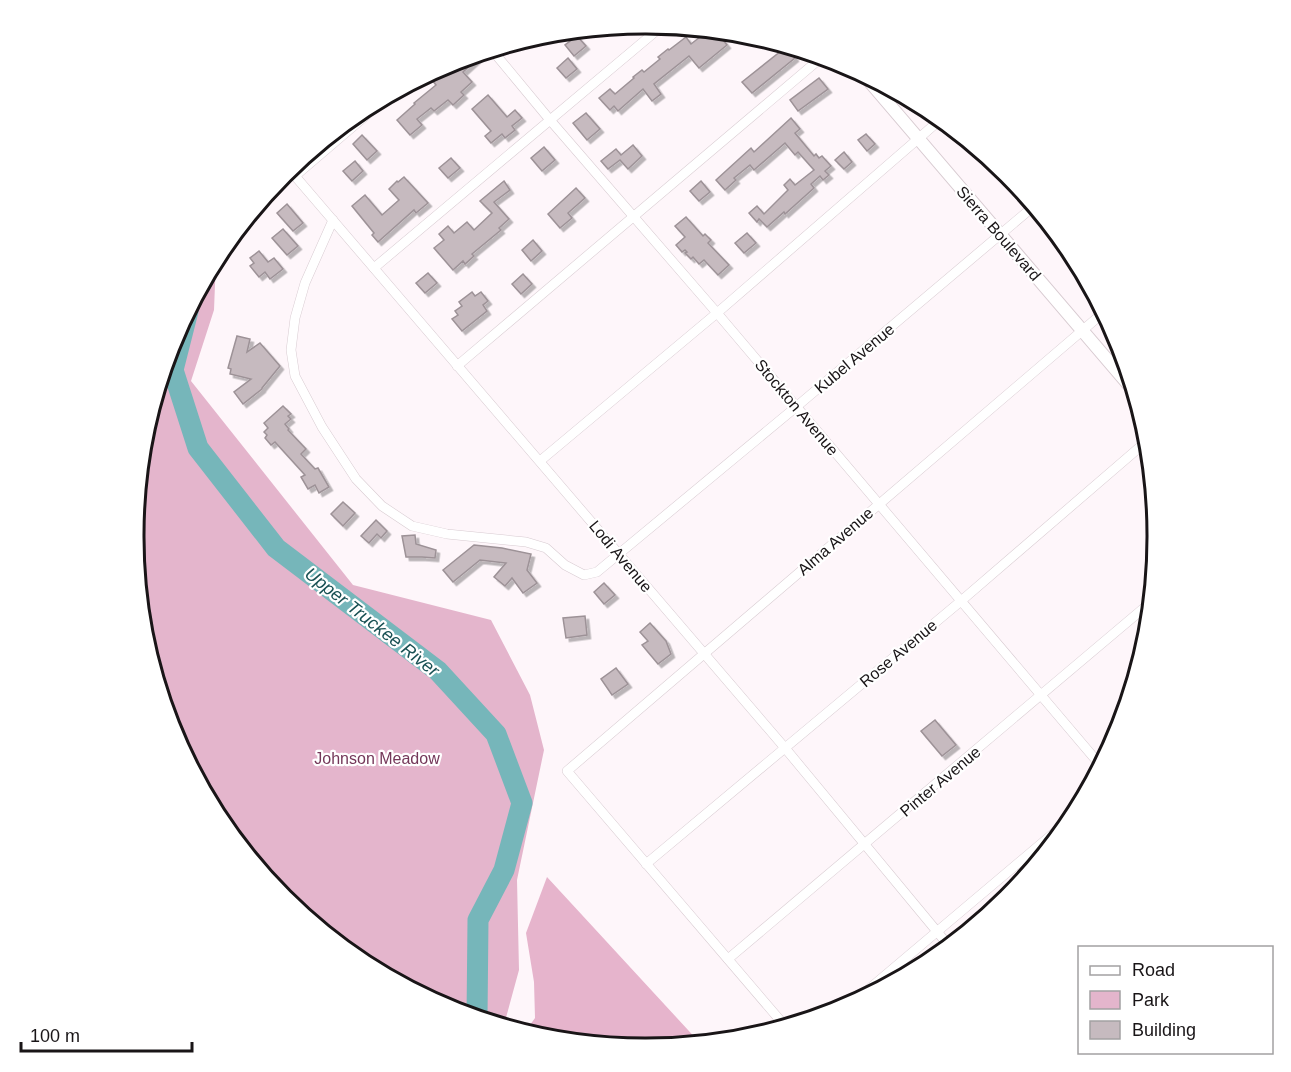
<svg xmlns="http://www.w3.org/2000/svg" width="1291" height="1072" font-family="Arial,sans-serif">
<defs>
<filter id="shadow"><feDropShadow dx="3.5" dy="3.5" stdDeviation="0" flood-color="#0004"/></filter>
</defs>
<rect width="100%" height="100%" fill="#fef6fa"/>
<polygon fill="#e4b5cc" points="216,259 214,310 191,381 353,585 491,620 530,695 544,750 517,880 519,970 504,1025 449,1009 361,962 283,898 220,820 172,732 143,636 134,536 143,436 173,340"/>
<polygon fill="#e6b4cc" points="547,877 700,1043 645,1048 545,1038 525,1032 535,1018 534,982 526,933"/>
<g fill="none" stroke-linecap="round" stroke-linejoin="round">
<polyline stroke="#76b6ba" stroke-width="21" points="188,311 173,370 198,448 276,548 438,671 496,734 522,803 504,870 478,920 477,1017"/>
</g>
<g fill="#c6babf" stroke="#9d9297" stroke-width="1.5" filter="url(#shadow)">
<polygon points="709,30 716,31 727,45 699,68 689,56 654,84 661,94 652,101 643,89 618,111 614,106 610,110 599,98 610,89 615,94 634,78 633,77 642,70 644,72 660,59 658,57 668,49 669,50 686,37 691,44"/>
<polygon points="577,36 586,46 574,56 565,45"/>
<polygon points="786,47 795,58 752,93 742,82"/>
<polygon points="485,52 463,72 472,82 461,92 464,95 453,105 448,100 434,111 431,108 417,119 422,125 410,135 397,120 415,104 414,103 436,85 432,80 453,62"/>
<polygon points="568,58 577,69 566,78 557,68"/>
<polygon points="819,78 828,89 798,111 790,100"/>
<polygon points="488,95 507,117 515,110 522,118 512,126 515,130 505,138 502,134 491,143 485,136 491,131 472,109"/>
<polygon points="586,113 600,129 587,140 573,123"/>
<polygon points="791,118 800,129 795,133 814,156 816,154 819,158 822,156 831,166 825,171 829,175 823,180 820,176 811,184 814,188 785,214 784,212 767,227 759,219 757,222 749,213 757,206 764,214 788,190 784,185 790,179 795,185 814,170 798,152 795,155 785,143 754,170 750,165 734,178 736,180 725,190 716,180 751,148 754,152"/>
<polygon points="866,134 875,144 867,151 858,140"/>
<polygon points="362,135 377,151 367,160 353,144"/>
<polygon points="633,145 642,156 628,169 620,160 608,169 601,161 616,149 621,155"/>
<polygon points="544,147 555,160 542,171 531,158"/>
<polygon points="844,152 852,162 844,169 835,160"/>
<polygon points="451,158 460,168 448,178 439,168"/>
<polygon points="355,161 363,171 352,181 343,171"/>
<polygon points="404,177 428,203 416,213 414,210 378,242 372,235 374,233 352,206 365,195 382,215 399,200 389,189 397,181 398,182"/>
<polygon points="504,181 510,190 494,202 509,219 499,228 501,230 472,254 474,256 465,264 463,261 453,270 434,248 444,240 439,234 448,226 454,233 467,222 474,230 492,213 480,201"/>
<polygon points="701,181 710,192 699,201 690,191"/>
<polygon points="576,188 585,198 568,213 572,218 560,228 548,214"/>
<polygon points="287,204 303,223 293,231 277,213"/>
<polygon points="686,217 703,236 705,234 711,240 708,243 729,265 718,275 704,260 699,264 693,257 691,259 685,253 687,252 685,250 682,252 676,245 685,237 675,226"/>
<polygon points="283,229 298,246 287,255 272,238"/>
<polygon points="747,233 756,243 744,253 735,243"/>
<polygon points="533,240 542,251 531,261 522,250"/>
<polygon points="259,251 268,262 274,258 283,269 270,279 265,272 259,277 250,266 254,263 250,258"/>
<polygon points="428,273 437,283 425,293 416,283"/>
<polygon points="523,274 532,284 521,294 512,284"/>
<polygon points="472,292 475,296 481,292 488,301 483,305 487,311 462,331 452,319 458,315 455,311 462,306 459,302"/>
<polygon points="237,336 250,339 247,352 260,343 280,366 262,388 262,389 243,404 234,392 251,379 230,374 231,369 228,368"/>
<polygon points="283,406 291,414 288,416 291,419 285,424 289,429 288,430 306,449 301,454 315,469 318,468 329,487 319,493 315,485 308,489 301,477 305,475 275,442 271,445 265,438 267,435 264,432 268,428 264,423"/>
<polygon points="343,502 355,513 343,526 331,514"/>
<polygon points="376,520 387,531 381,538 377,534 369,543 361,536"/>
<polygon points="415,535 416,544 436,550 435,558 422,557 406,557 402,536"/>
<polygon points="474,545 502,548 531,554 527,570 537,583 523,593 512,578 505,586 494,577 506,563 480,560 453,582 443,570"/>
<polygon points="604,583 615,595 604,604 594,592"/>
<polygon points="585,616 587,635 566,638 563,618"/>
<polygon points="650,623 666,641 671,654 658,664 642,645 648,641 640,632"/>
<polygon points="616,668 628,684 612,695 601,679"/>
<polygon points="935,720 956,745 942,756 921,731"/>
</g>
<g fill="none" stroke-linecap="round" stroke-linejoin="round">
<defs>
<g id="street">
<polyline points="492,50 550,120 717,313 1101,766"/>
<polyline points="289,169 785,748 949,946"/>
<polyline points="295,176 391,94"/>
<polyline points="333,220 305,283 295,318 291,350 295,376 322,427 356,479 382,506 412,526 447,534 526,542 546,548 565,565 584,575 597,572 796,407 1034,206"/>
<polyline points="374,268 662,26"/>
<polyline points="457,366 822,57"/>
<polyline points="540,461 717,313 941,119"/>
<polyline points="646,864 961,601 1148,440"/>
<polyline points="728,959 1151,602"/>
<polyline points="850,1005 1074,816"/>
<polyline points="785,1026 567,771 1104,312"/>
</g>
<polyline id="secondary" points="864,75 1134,391"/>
</defs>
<use href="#street" stroke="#d8cbd1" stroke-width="10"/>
<use href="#secondary" stroke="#d8cbd1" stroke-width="14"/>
<use href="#street" stroke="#fff" stroke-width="9"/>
<use href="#secondary" stroke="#fff" stroke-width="12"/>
</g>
<g text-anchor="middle" stroke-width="4.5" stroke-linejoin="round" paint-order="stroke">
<g font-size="16" fill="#191517" stroke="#fff">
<text transform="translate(999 233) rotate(49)" y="6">Sierra Boulevard</text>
<text transform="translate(854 358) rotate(-40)" y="6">Kubel Avenue</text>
<text transform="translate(797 407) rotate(50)" y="6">Stockton Avenue</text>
<text transform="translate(835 541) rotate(-41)" y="6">Alma Avenue</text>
<text transform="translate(621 556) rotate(50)" y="6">Lodi Avenue</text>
<text transform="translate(898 653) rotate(-40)" y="6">Rose Avenue</text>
<text transform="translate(940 781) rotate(-40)" y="6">Pinter Avenue</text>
</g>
<g font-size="16" fill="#743759" stroke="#fff">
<text x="377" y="764">Johnson Meadow</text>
</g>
<g font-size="18" font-style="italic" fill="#195154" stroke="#fff">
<text transform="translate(372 622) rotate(38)" y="6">Upper Truckee River</text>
</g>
</g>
<path d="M0 0H1291V1072H0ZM645 34H646A501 501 0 0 1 1147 535V537A501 501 0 0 1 646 1038H645A501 501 0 0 1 144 537V535A501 501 0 0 1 645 34Z" fill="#fff" fill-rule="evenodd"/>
<path fill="none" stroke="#191517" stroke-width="3" d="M645 34H646A501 501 0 0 1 1147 535V537A501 501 0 0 1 646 1038H645A501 501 0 0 1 144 537V535A501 501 0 0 1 645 34Z"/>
<rect x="1078" y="946" width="195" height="108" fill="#ffffff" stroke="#a3a1a2" stroke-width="1.5"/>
<rect x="1090" y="966" width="30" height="9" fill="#ffffff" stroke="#a3a1a2" stroke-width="1.5"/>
<text x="1132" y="976" font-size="18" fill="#191517">Road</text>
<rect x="1090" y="991" width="30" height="18" fill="#e4b5cc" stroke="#a3a1a2" stroke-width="1.5"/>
<text x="1132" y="1006" font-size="18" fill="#191517">Park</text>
<rect x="1090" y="1021" width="30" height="18" fill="#c6babf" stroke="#a3a1a2" stroke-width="1.5"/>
<text x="1132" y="1036" font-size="18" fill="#191517">Building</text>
<path d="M21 1042v9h171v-9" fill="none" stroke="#191517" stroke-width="3"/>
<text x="30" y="1042" font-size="18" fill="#191517" stroke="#ffffff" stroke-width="4.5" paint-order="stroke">100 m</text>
</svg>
